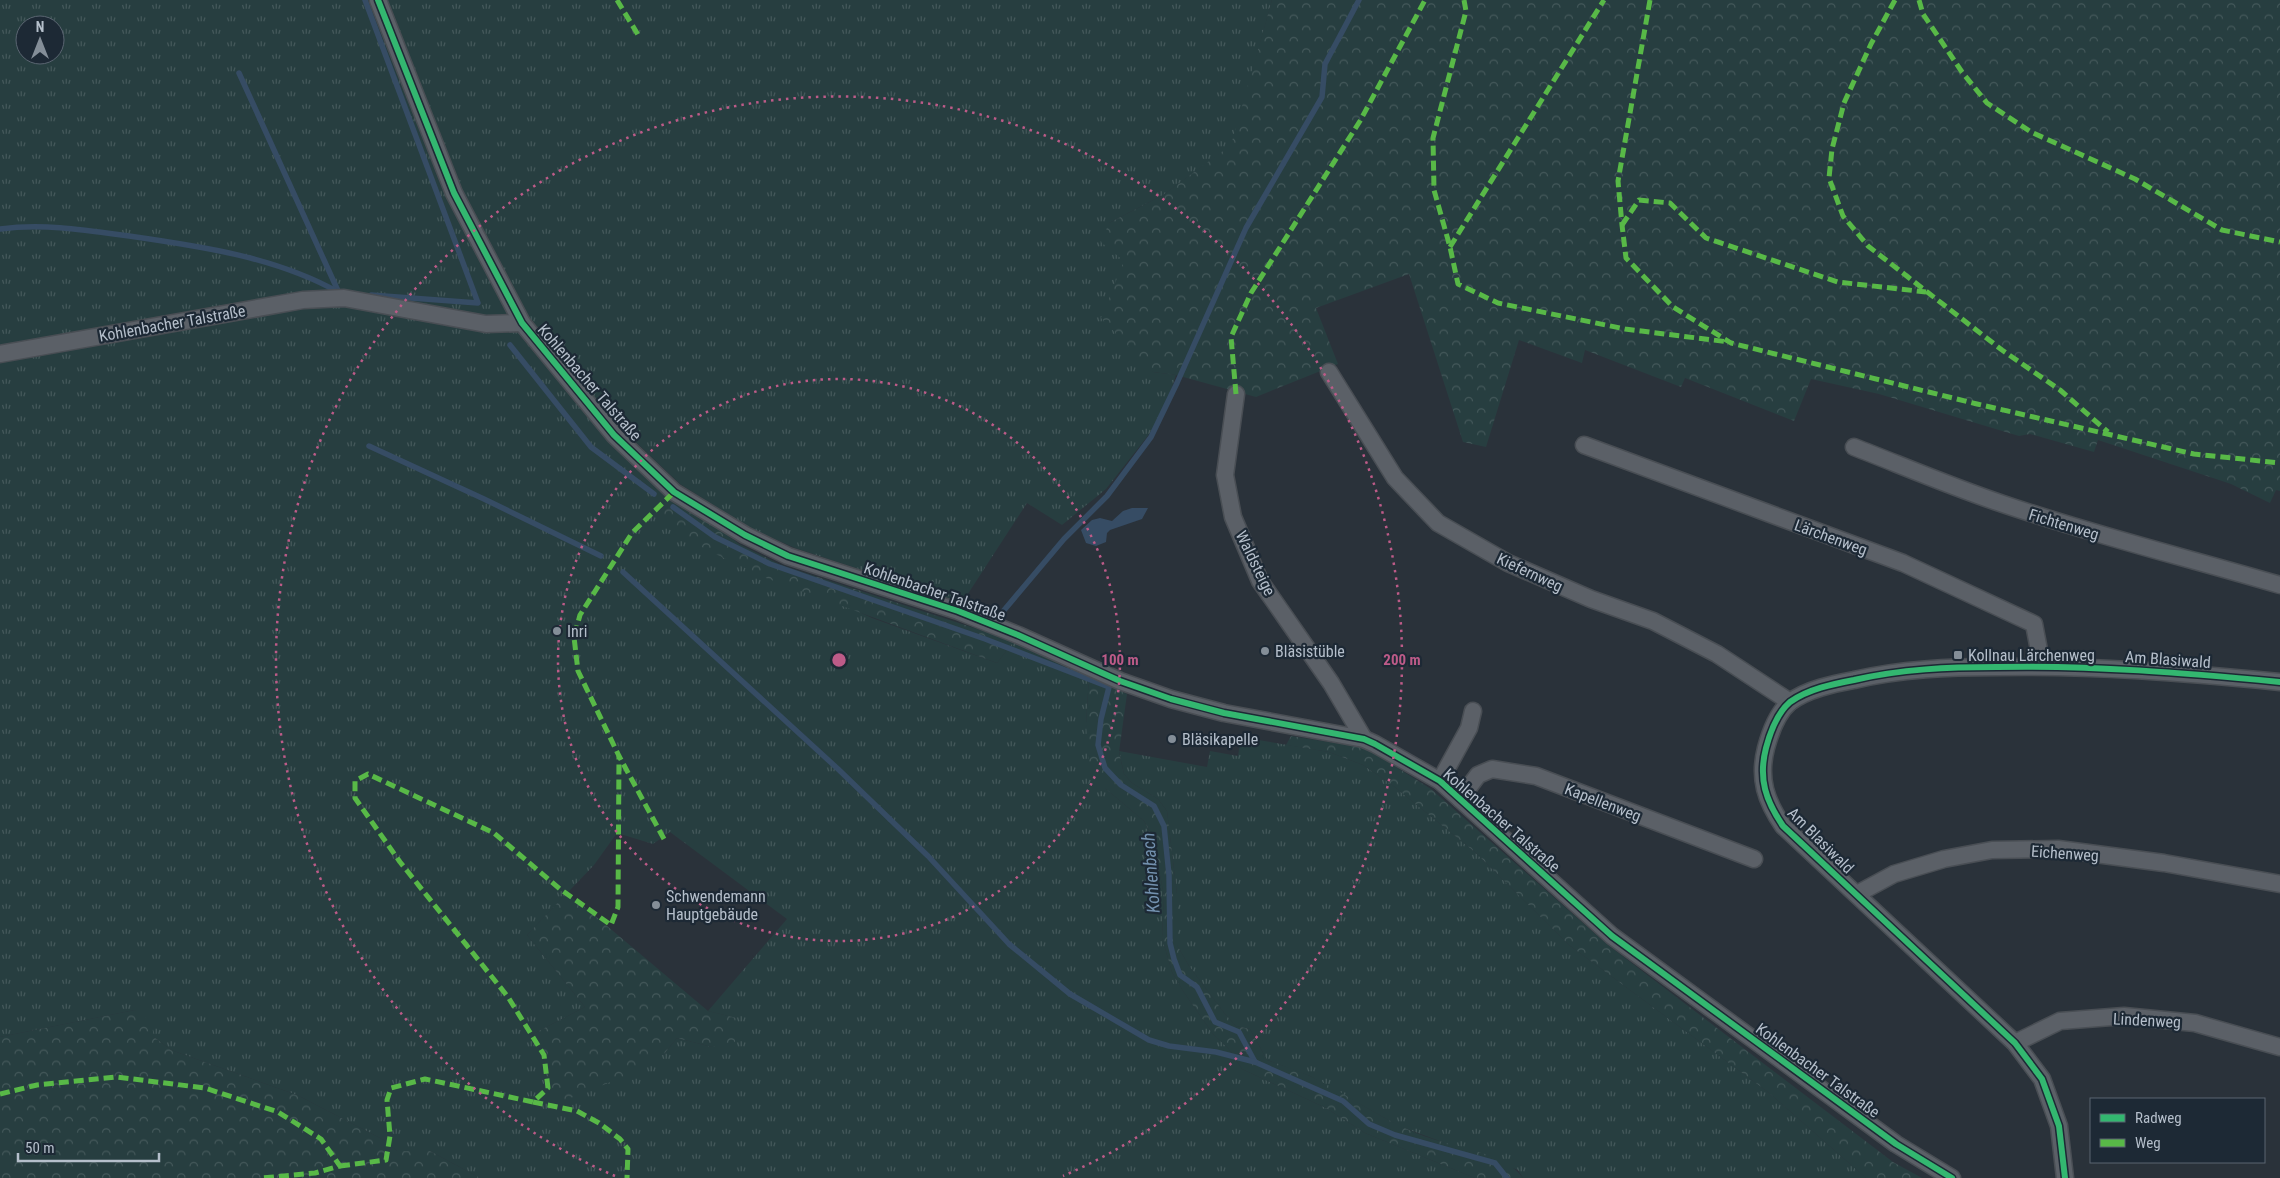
<svg xmlns="http://www.w3.org/2000/svg" width="2280" height="1178" font-family="'Roboto Condensed',sans-serif">
<defs>
<pattern id="grass-tufts" width="24" height="20" patternUnits="userSpaceOnUse" patternTransform="scale(1.25)"><rect width="24" height="20" fill="#273e40"/><path d="M3 7l-1-3M5 7V3M7 7l1-3M15 17l-1-3M17 17v-4M19 17l1-3" fill="none" stroke="#44585a"/></pattern>
<pattern id="forest-crowns" width="20" height="18" patternUnits="userSpaceOnUse" patternTransform="scale(1.25)"><rect width="20" height="18" fill="#273e40"/><path d="M2 6a3 3 0 1 1 6 0M12 15a3 3 0 1 1 6 0" fill="none" stroke="#44585a"/></pattern>
</defs>
<rect width="100%" height="100%" fill="#2a323a"/>
<g fill="url(#grass-tufts)" fill-rule="evenodd">
<path d="M0,0H1272L1232,145L1163,195L1109,223L1124,261L1153,372L1176,375L1161,419L1106,489L1062,525L1027,503L962,603L795,548L750,528L680,484L621,428L529,331L674,492L652,514L872,618L997,663L1014,641L1089,676L1086,724L1106,789L1144,821L1153,838L1164,896L1162,938L1172,972L1183,991L1213,1034L1228,1048L1242,1069L1326,1108L1365,1133L1475,1178H480L430,1151H397L384,1140L297,1095L171,1050L154,1037L135,1010L0,1037ZM25,25H55V55H25ZM670,832L787,919L708,1011L736,1018L712,1047L677,1038L664,1054L542,1092C550,1067 543,1056 533,1034L585,1007L527,935L594,865L617,833L653,844Z"/>
<polygon points="1241,737 1329,752 1363,765 1391,784 1476,853 1569,945 1768,1092 1866,1178 1523,1178 1518,1170 1399,1126 1310,1076 1267,1060 1250,1029 1236,1026 1225,1014 1189,966 1177,945 1177,894 1167,811 1158,799 1132,783 1124,774 1119,751 1207,767 1210,751 1238,756"/>
</g>
<g fill="url(#forest-crowns)">
<polygon points="1272,0 2280,0 2280,491 2276,490 2270,503 2231,484 2098,440 2094,452 2030,434 2019,436 1879,394 1811,379 1794,421 1685,378 1681,387 1585,350 1582,363 1519,340 1486,447 1463,442 1409,274 1316,308 1338,364 1256,397 1176,375 1153,372 1101,318 1124,261 1101,242 1109,223 1163,195 1231,145"/>
<polygon points="674,492 739,544 781,565 1014,641 997,663 766,578 705,549 652,514"/>
<path d="M1089,676L1127,694L1119,752L1124,774L1132,783L1158,799L1167,811L1177,894V945L1189,966L1225,1014L1236,1026L1250,1029L1267,1060C1281,1065 1296,1070 1310,1076C1352,1096 1388,1125 1433,1139C1460,1148 1506,1154 1523,1178H1475L1365,1133L1326,1108L1242,1069L1228,1048L1213,1034L1183,991L1172,972L1162,938L1164,896L1153,837L1144,821L1106,789L1089,765L1086,724Z"/>
<polygon points="1291,736 1366,748 1431,789 1608,945 1893,1162 1922,1178 1866,1178 1768,1092 1569,945 1476,853 1391,784 1363,765 1329,752 1286,745"/>
<path d="M566,894L581,904L708,1011L737,1018L735,1042L712,1047L677,1038L664,1054L623,1077L563,1101L542,1092C550,1067 543,1056 533,1034L585,1007L527,935Z"/>
<polygon points="135,1010 151,1021 154,1037 171,1050 297,1095 384,1140 397,1151 430,1151 480,1178 0,1178 0,1037"/>
</g>
<polygon fill="#364c64" points="1132,508 1148,508 1142,519 1110,530 1107,533 1106,542 1096,546 1086,543 1081,530 1092,520 1100,518 1112,521 1123,511"/>
<g fill="none" stroke-linecap="round" stroke-linejoin="round">
<g stroke="#364c64" stroke-width="5.5">
<polyline points="365,0 478,303 371,295"/>
<polyline points="239,73 339,293 342,293"/>
<path d="M0,229C43,223 86,230 129,236C199,246 276,257 338,292"/>
<polyline points="510,345 591,447 654,494"/>
<polyline points="369,446 484,499 601,556"/>
<polyline points="673,507 715,537 770,564 985,639 1109,687 1101,719 1098,745 1105,768 1121,785 1154,806 1164,826 1169,875 1170,943 1174,959 1180,975 1197,987 1215,1022 1239,1032 1255,1062 1343,1101 1369,1124 1395,1135 1495,1163 1507,1178"/>
<polyline points="623,572 838,769 928,856 1009,944 1070,994 1149,1040 1169,1046 1216,1052 1255,1062"/>
<polyline points="1000,615 1064,539 1107,496 1151,437 1177,383 1246,228 1322,97 1325,64 1359,0"/>
</g>
<defs>
<g id="street">
<polyline points="378,0 454,193 522,323 614,435 674,492 745,535 788,556 958,611 1018,635 1120,681 1171,699 1224,713 1364,739 1375,744 1440,781 1612,936 1896,1144 1952,1178"/>
<polyline points="0,354 303,300 344,298 486,324 522,323"/>
<polyline points="1329,372 1395,478 1438,523 1508,563 1591,599 1653,621 1717,654 1790,702"/>
<polyline points="1236,394 1225,475 1233,517 1260,581 1331,683 1364,739"/>
<polyline points="1584,445 1903,563 2034,624 2042,666"/>
<path d="M1854,447C1903,466 1952,487 2003,504C2094,535 2188,558 2280,585"/>
<polyline points="1440,781 1469,728 1473,711"/>
<polyline points="1460,799 1478,775 1492,769 1536,776 1754,859"/>
<polyline points="1857,894 1894,874 1944,859 1992,850 2058,849 2164,863 2280,884"/>
<polyline points="2015,1043 2060,1021 2124,1016 2195,1023 2280,1047"/>
<path d="M2065,1178L2059,1126L2042,1079L2015,1043L1783,826C1766,801 1758,779 1766,748C1770,733 1777,713 1790,702C1808,689 1833,684 1854,680C1901,669 1949,667 1997,667C2092,665 2186,673 2280,682"/>
</g>
</defs>
<use href="#street" stroke="#494e54" stroke-width="19"/>
<use href="#street" stroke="#5b6067" stroke-width="16"/>
<g stroke="#58b947" stroke-width="5" stroke-dasharray="10 5" stroke-linecap="butt">
<polyline points="617,0 640,38"/>
<polyline points="1464,0 1466,11 1433,138 1434,190 1450,247 1458,284 1498,303 1625,329 1729,342"/>
<polyline points="1650,0 1618,181 1622,225 1626,258 1673,307 1731,343 1977,404 2194,454 2280,463"/>
<polyline points="1895,0 1871,44 1844,103 1832,149 1829,178 1843,216 1868,246 2002,350 2060,390 2108,432"/>
<polyline points="1919,0 1923,14 1962,72 1987,103 2031,132 2135,179 2222,230 2280,242"/>
<polyline points="1622,225 1639,200 1670,203 1706,238 1838,282 1926,292"/>
<polyline points="1450,247 1604,0"/>
<polyline points="1236,394 1231,337 1251,293 1360,121 1425,0"/>
<polyline points="664,839 619,756 578,671 574,637 580,615 632,533 674,492"/>
<polyline points="0,1094 37,1085 117,1077 205,1088 278,1112 321,1139 340,1166 315,1173 262,1178"/>
<polyline points="533,1102 577,1111 599,1123 620,1139 628,1149 627,1178"/>
<polyline points="340,1166 386,1160 390,1136 387,1100 391,1088 425,1079 533,1102 548,1088 544,1055 508,997 400,862 355,798 355,781 368,774 494,833 560,889 611,925 618,907 619,756"/>
</g>
<defs>
<g id="cycleway">
<polyline points="378,0 454,193 522,323 614,435 674,492 745,535 788,556 958,611 1018,635 1120,681 1171,699 1224,713 1364,739 1375,744 1440,781 1612,936 1896,1144 1952,1178"/>
<path d="M2065,1178L2059,1126L2042,1079L2015,1043L1783,826C1766,801 1758,779 1766,748C1770,733 1777,713 1790,702C1808,689 1833,684 1854,680C1901,669 1949,667 1997,667C2092,665 2186,673 2280,682"/>
</g>
</defs>
<use href="#cycleway" stroke="#1d2935" stroke-width="9"/>
<use href="#cycleway" stroke="#33b770" stroke-width="6"/>
</g>
<g fill="none" stroke="#bd5b88" stroke-width="2.5" stroke-dasharray="2.5 5">
<circle cx="839" cy="660" r="281"/>
<path d="M615 1176A563 563 0 1 1 1063 1176"/>
</g>
<g fill="#848e98" stroke="#1d2935" stroke-width="2">
<circle cx="557" cy="631" r="5"/>
<circle cx="1265" cy="651" r="5"/>
<rect x="1953" y="650" width="10" height="10" rx="2.5"/>
<circle cx="1172" cy="739" r="5"/>
<circle cx="656" cy="905" r="5"/>
</g>
<g text-anchor="middle" stroke-width="4.5" stroke-linejoin="round" paint-order="stroke">
<g font-size="16" fill="#b5bfcb" stroke="#1d2935">
<text transform="translate(172 323) rotate(-10)" y="6">Kohlenbacher Talstraße</text>
<text transform="translate(590 382) rotate(49)" y="6">Kohlenbacher Talstraße</text>
<text transform="translate(2064 524) rotate(17)" y="6">Fichtenweg</text>
<text transform="translate(1831 537) rotate(20)" y="6">Lärchenweg</text>
<text transform="translate(1256 563) rotate(64)" y="6">Waldsteige</text>
<text transform="translate(1530 572) rotate(25)" y="6">Kiefernweg</text>
<text transform="translate(935 591) rotate(19)" y="6">Kohlenbacher Talstraße</text>
<text transform="translate(2168 659) rotate(4)" y="6">Am Blasiwald</text>
<text transform="translate(1603 802) rotate(21)" y="6">Kapellenweg</text>
<text transform="translate(1502 820) rotate(41)" y="6">Kohlenbacher Talstraße</text>
<text transform="translate(1821 840) rotate(45)" y="6">Am Blasiwald</text>
<text transform="translate(2065 853) rotate(4)" y="6">Eichenweg</text>
<text transform="translate(2147 1020) rotate(3)" y="6">Lindenweg</text>
<text transform="translate(1818 1070) rotate(36)" y="6">Kohlenbacher Talstraße</text>
</g>
<g font-size="16" fill="#b5bfcb" stroke="#1d2935" text-anchor="start">
<text x="567" y="637">Inri</text>
<text x="1275" y="657">Bläsistüble</text>
<text x="1968" y="661">Kollnau Lärchenweg</text>
<text x="1182" y="745">Bläsikapelle</text>
<text x="666" y="902">Schwendemann<tspan x="666" dy="18">Hauptgebäude</tspan></text>
</g>
<g font-size="18" font-style="italic" fill="#7391af" stroke="#1d2935">
<text transform="translate(1151 873) rotate(-94)" y="6">Kohlenbach</text>
</g>
</g>
<circle cx="839" cy="660" r="8" fill="#bd5b88" stroke="#1d2935" stroke-width="2.5"/>
<g font-size="15" text-anchor="middle" font-weight="bold" fill="#bd5b88" stroke="#1d2935" stroke-width="4.5" stroke-linejoin="round" paint-order="stroke">
<text x="1120" y="665">100 m</text>
<text x="1402" y="665">200 m</text>
</g>
<rect x="2090" y="1098" width="175" height="65" fill="#1d2935" stroke="#5a6571"/>
<rect x="2100" y="1114" width="25" height="8" fill="#33b770" stroke="#5a6571"/>
<text x="2135" y="1123" font-size="15" fill="#b5bfcb">Radweg</text>
<rect x="2100" y="1139" width="25" height="8" fill="#58b947" stroke="#5a6571"/>
<text x="2135" y="1148" font-size="15" fill="#b5bfcb">Weg</text>
<g transform="translate(40 40)"><circle r="24" fill="#1d2935" stroke="#5a6571"/>
<path d="M0-4L9 19L0 12L-9 19Z" fill="#848e98"/>
<text y="-8" font-size="14" font-weight="bold" text-anchor="middle" fill="#b5bfcb">N</text>
</g>
<path d="M18 1153v8h141v-8" fill="none" stroke="#b5bfcb" stroke-width="2.5"/>
<text x="25" y="1153" font-size="15" fill="#b5bfcb" stroke="#1d2935" stroke-width="4" paint-order="stroke">50 m</text>
</svg>
